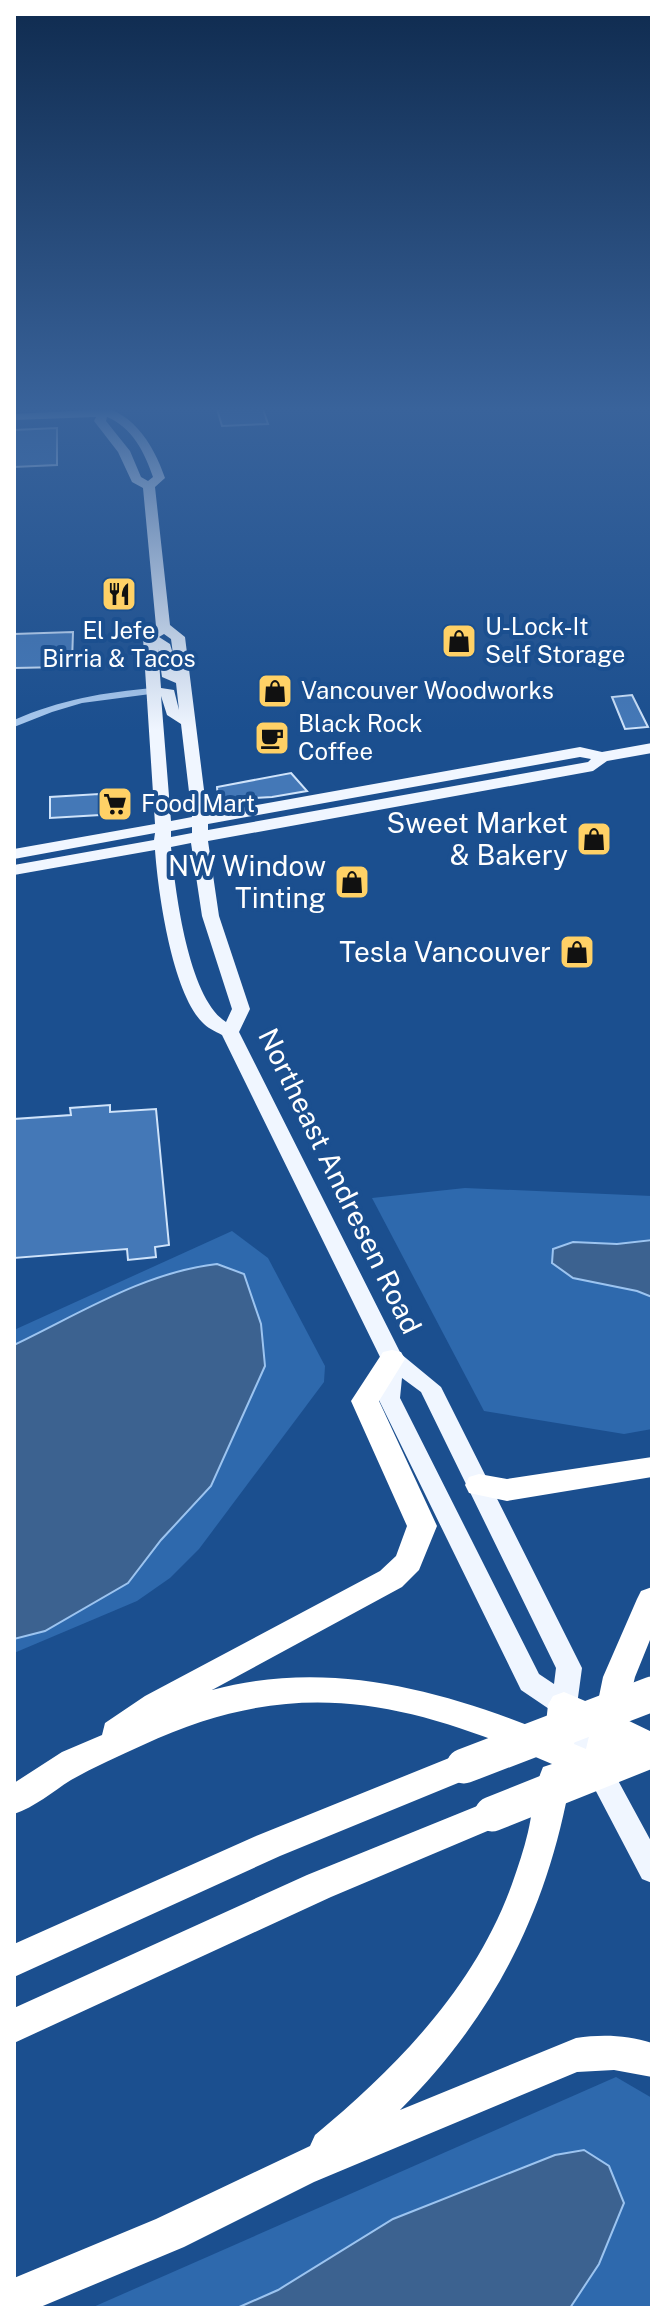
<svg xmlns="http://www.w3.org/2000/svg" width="666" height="2322" font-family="'Public Sans',sans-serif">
<rect width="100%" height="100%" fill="#1b4f8f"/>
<g fill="#2e69ad">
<polygon points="465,1188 652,1196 652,1429 624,1434 484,1411 372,1198"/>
<polygon points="232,1231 268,1258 325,1366 324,1382 199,1549 170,1578 137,1601 14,1653 14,1330"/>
<polygon points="616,2077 652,2098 652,2308 91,2308"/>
</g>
<g fill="#3c6290" stroke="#9cc4f0" stroke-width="2">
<polygon points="652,1240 652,1297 637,1291 573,1278 552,1263 553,1249 573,1242 617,1244"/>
<path d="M217,1264L244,1274L261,1324L265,1366L211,1486L161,1540L128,1583L45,1631L14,1639V1345C79,1314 145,1272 217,1264Z"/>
<polygon points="584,2150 609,2166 624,2203 599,2264 570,2308 237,2308 278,2290 393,2219 555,2155"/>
</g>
<g fill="#4478b7" stroke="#cfe3fa" stroke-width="2">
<polygon points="216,406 262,406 268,424 222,426"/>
<polygon points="57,428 57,465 14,467 14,430"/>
<polygon points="73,632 72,662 63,667 14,668 14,634"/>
<polygon points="632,695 648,727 625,729 612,697"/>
<polygon points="291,773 307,791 272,797 218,800 217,787"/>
<polygon points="99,794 100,815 50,818 50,797"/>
<polygon points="110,1105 110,1112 156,1109 169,1245 155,1247 156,1257 128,1260 127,1249 14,1258 14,1119 71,1115 70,1108"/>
</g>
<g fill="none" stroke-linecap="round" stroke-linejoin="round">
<path fill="#a9c9ee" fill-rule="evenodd" d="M154,688L158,689V693L82,703L52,712L14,727V720C59,700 105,692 154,688Z"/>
<path fill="#f0f6ff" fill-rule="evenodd" d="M90,406C130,406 153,443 165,478L155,487L170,625L185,637L207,814L580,747L602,752L652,743V753L607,761L593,771L208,841L219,916L250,1009L239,1032L401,1354L441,1387L582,1668L577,1705L652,1843V1883L642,1879L555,1713L521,1690L378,1398L381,1359L222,1035C215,1031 207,1028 202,1022C172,991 158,892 155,850L14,875V865L154,840L155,833L14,859V849L155,824L143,638L156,626L143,488L132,482L118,452L94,421L96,417L14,420V414L93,410ZM107,417C132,427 145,453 153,477L148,481L141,477L130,451L106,421ZM164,634L171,639L173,654L170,644L159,637ZM158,649L162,677L176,683L179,710L174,690L161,688ZM161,696L167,715L181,724L192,817L171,821ZM580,757L591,759L588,762L208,830V824ZM192,827V833L171,837V831ZM191,843L202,916L232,1009L226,1022C188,998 175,889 171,847ZM402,1378L421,1392L556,1668L554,1684L539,1674L400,1398Z"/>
<g fill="#fff" fill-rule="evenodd">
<path d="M392,1350L401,1352L405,1359L379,1401L437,1526L419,1570L402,1587L212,1690C327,1659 438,1689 545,1732L548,1705L553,1696L564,1692L597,1706L603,1677L637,1599L641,1591L652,1587V1635L635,1677L625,1719L652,1732V1761L619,1746L609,1779L598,1783L568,1771L571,1777C548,1909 495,2015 400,2110L576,2038C602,2034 627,2035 652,2043V2077L614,2070L577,2072L314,2182L184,2247L38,2308H14V2278L156,2219L310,2146L315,2135C397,2067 475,1987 512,1884C518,1867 524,1849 528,1832C533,1811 534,1787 543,1767L552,1764C404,1700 295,1674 143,1745C119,1756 94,1767 71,1780C52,1792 35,1807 14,1814V1783L62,1752L102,1735L105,1723L145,1696L380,1571L396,1556L407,1526L351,1401L383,1352ZM578,1726L590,1732L586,1749L574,1744Z"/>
<polygon points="652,1457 652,1477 507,1501 469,1493 465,1485 469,1477 479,1474 507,1479"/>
<polygon points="464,1752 475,1756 480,1766 475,1776 280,1856 14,1977 14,1944 256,1836"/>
<polygon points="492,1800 504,1804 509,1814 504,1824 331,1897 14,2043 14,2008 307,1875"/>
</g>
<g stroke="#fff" stroke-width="35">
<polyline points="464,1766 652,1694"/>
<polyline points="492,1814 652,1750"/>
</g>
</g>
<linearGradient id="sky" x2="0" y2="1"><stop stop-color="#0f2b4f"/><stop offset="0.56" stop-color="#39639b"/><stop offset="1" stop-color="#39639b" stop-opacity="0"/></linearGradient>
<rect width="666" height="731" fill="url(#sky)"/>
<defs>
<symbol id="restaurant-square" viewBox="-11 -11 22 22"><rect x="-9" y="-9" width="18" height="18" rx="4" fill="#ffd166" stroke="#1b4f8f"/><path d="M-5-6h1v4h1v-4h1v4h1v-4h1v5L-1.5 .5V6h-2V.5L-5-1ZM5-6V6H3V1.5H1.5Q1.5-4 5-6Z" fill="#111"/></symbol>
<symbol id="shop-square" viewBox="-11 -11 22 22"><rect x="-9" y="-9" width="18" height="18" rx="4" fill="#ffd166" stroke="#1b4f8f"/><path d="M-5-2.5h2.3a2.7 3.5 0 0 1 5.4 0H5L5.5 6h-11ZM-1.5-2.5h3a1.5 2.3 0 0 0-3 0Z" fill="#111"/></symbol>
<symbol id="cafe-square" viewBox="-11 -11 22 22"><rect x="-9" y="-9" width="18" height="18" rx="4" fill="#ffd166" stroke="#1b4f8f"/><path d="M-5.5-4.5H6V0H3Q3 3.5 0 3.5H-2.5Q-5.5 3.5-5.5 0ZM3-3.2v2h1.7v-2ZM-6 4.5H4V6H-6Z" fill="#111"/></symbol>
<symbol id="supermarket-square" viewBox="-11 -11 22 22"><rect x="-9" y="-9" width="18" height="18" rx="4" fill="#ffd166" stroke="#1b4f8f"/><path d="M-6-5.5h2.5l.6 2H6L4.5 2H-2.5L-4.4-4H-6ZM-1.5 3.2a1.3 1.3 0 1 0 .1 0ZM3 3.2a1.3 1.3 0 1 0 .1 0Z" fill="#111"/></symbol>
</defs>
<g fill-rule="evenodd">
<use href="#restaurant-square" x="99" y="574" width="40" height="40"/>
<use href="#shop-square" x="439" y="621" width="40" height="40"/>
<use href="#shop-square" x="255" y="671" width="40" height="40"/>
<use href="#cafe-square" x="252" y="718" width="40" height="40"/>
<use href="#supermarket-square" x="95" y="784" width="40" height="40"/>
<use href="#shop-square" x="574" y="819" width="40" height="40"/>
<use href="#shop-square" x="332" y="862" width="40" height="40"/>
<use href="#shop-square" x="557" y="932" width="40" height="40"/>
</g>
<g text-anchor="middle" stroke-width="8" stroke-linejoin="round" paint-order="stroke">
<g font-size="24" fill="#fff" stroke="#1b4f8f" text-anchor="start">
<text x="485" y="635">U-Lock-It<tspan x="485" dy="28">Self Storage</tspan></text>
<text x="119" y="639" text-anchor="middle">El Jefe<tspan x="119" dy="28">Birria &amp; Tacos</tspan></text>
<text x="301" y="699">Vancouver Woodworks</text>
<text x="298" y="732">Black Rock<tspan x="298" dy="28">Coffee</tspan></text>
<text x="141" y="812">Food Mart</text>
</g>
<g font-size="28" fill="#fff" stroke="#1b4f8f" text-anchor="end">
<text x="568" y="833">Sweet Market<tspan x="568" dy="32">&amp; Bakery</tspan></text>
<text x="326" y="876">NW Window<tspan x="326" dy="32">Tinting</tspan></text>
<text x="551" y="962">Tesla Vancouver</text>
</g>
<g font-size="28" fill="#fff" stroke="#1b4f8f">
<text transform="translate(340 1181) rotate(64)" y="10">Northeast Andresen Road</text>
</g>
</g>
<rect width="666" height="2322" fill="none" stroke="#ffffff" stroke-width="32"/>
</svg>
